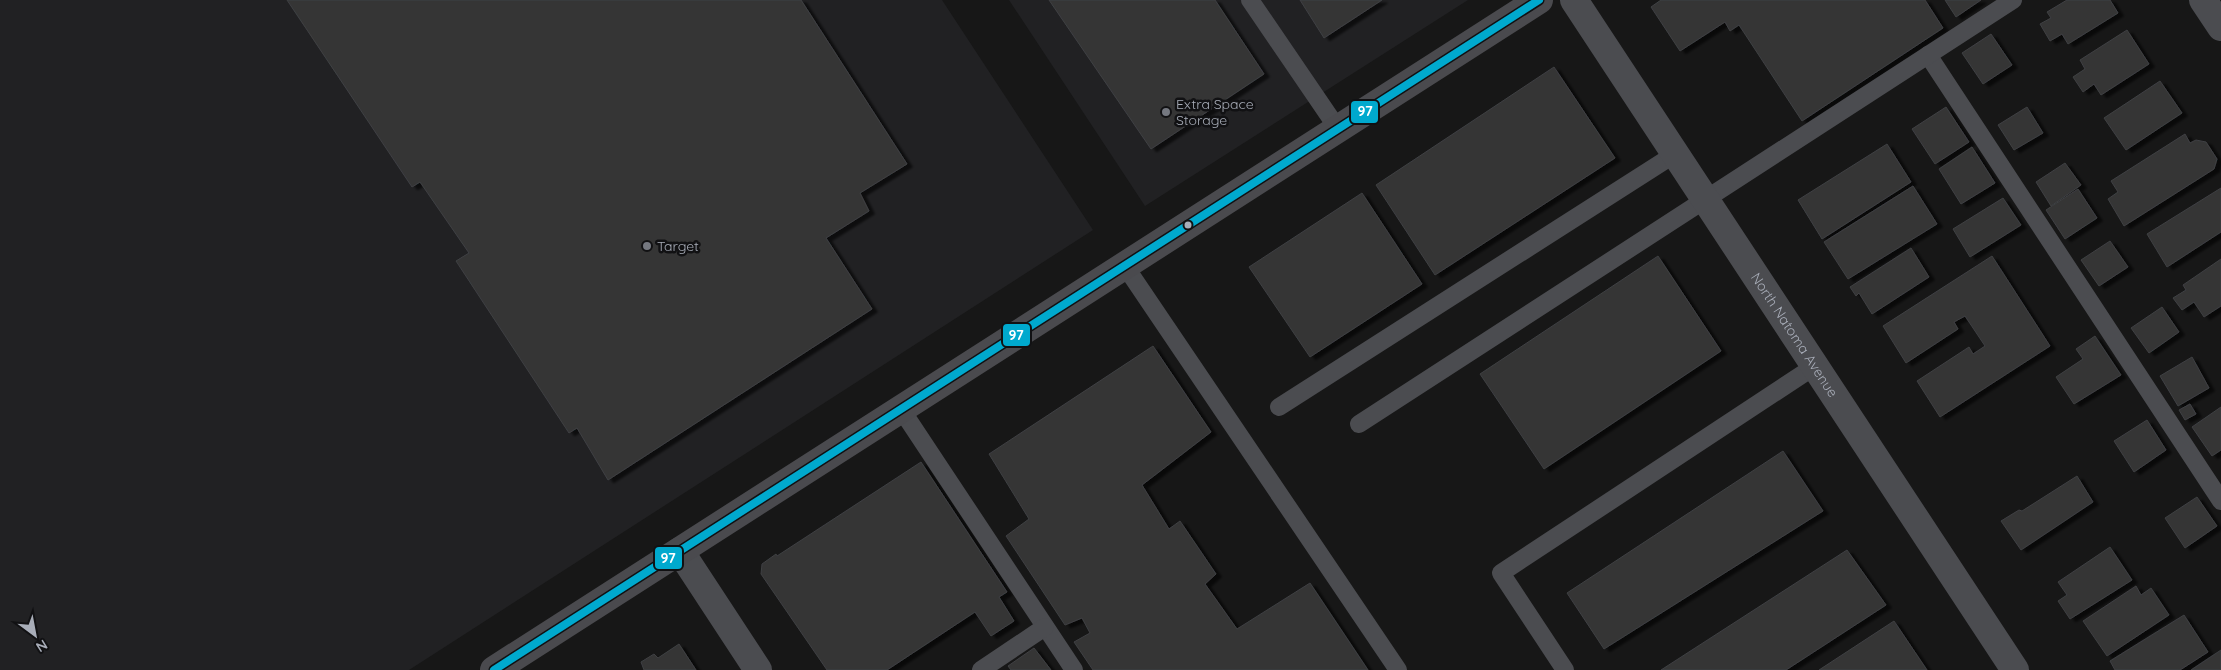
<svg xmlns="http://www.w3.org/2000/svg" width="2221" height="670" font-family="Quicksand,sans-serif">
<defs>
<filter id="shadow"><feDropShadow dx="5.5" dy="3" stdDeviation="1" flood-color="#0009"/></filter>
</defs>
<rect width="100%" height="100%" fill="#171717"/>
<g fill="#212123">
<polygon points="0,0 942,0 1093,230 409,670 0,670"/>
<polygon points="1009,0 1468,0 1145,206"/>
</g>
<g fill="#353536" stroke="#3f4043" filter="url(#shadow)">
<polygon points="287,0 801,0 907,164 860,193 869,211 826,238 872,309 608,480 577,428 569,433 456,261 469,253 420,182 412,187"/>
<polygon points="1049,0 1215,0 1264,74 1151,149"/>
<polygon points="1300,0 1382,0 1324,38"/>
<polygon points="1661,0 1925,0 1943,28 1802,121 1739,25 1730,31 1725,22 1680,51 1651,7"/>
<polygon points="1945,0 1981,0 1956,17"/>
<polygon points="2067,0 2110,0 2118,13 2068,44 2062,34 2050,41 2040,24 2051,18 2047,12"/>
<polygon points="2127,30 2149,64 2101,95 2094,84 2083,92 2073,77 2085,69 2080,60"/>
<polygon points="1991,34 2012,65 1983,84 1962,53"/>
<polygon points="1554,67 1615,158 1435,275 1376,185"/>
<polygon points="2160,81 2182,113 2126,150 2104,118"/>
<polygon points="1946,107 1969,142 1935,164 1912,129"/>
<polygon points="2027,107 2043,133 2014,150 1998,125"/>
<polygon points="2185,134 2190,143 2196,140 2206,142 2217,159 2214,169 2124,226 2108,199 2118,192 2111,181"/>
<polygon points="1887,144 1911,182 1822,239 1798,200"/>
<polygon points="1972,147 1995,183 1961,204 1939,169"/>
<polygon points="2065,163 2081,185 2051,206 2036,182"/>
<polygon points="1913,186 1937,224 1848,279 1824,242"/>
<polygon points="2221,188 2221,232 2167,267 2147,234"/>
<polygon points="2078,189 2097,218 2065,239 2046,210"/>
<polygon points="1362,193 1422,284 1310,357 1249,267"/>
<polygon points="2003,198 2021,225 1970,257 1953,229"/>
<polygon points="2110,241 2128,267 2099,286 2081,260"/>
<polygon points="1911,248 1929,277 1872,314 1859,293 1856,296 1850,287"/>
<polygon points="1658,256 1721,351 1544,469 1480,374"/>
<polygon points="1992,256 2050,346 1940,417 1917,381 1969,347 1973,354 1985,346 1965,316 1954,322 1958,329 1906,363 1883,326"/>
<polygon points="2221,259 2221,306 2204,317 2194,302 2182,310 2173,298 2186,290 2183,285"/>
<polygon points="2162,307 2179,332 2149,353 2131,328"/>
<polygon points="2095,336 2121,375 2074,404 2056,377 2083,359 2076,349"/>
<polygon points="1153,346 1211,432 1142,485 1169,529 1180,521 1216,574 1205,584 1237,629 1310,583 1368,670 1093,670 1074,642 1090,633 1082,618 1065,625 1006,536 1029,519 989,454"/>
<polygon points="2192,357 2209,388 2178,406 2160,376"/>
<polygon points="2190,404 2196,414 2185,420 2179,410"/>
<polygon points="2221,407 2221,450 2212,456 2192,427"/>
<polygon points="2147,420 2166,450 2134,472 2114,441"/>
<polygon points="1783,451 1823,511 1604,649 1567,593"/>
<polygon points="921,462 1007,592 999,597 1014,621 991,636 975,612 887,670 827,670 761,574 762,564 776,554 777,556"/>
<polygon points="2077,476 2093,502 2021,550 2001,521 2019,510 2022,511"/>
<polygon points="2197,497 2217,526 2185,548 2165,518"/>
<polygon points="2110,547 2132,580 2070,619 2058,601 2067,595 2058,582"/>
<polygon points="1847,550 1886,605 1786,670 1661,670"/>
<polygon points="2136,586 2141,595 2151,588 2169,615 2107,656 2083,621"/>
<polygon points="2184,615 2208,652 2180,670 2115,670 2110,661"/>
<polygon points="1894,621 1927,670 1819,670"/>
<polygon points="679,644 696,670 644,670 641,662 654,654 658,658"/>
<polygon points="1034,648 1051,670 1011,670 1008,666"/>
<polygon points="2221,650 2221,670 2191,670"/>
</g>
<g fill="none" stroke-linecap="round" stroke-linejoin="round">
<g stroke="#4b4c50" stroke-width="18">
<polyline points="1250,0 1338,129"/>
<polyline points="1928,55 2221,501"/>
<polyline points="1125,266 1398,670"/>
<polyline points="1279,407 1675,154"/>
<polyline points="901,409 1074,670"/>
<polyline points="1359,424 2013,0"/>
<polyline points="981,670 1045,627"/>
<polyline points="1565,670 1501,573 1815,366"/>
</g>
<g stroke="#4b4c50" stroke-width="28">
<path id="s1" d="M1574,0L2015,670"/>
<polyline points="2203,0 2221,27"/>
<polyline points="680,551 758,670"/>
</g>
<polyline stroke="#4a4a4e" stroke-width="28" points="494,670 1539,0"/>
<defs>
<polyline id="bus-1" points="494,670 1539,0"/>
</defs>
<use href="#bus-1" stroke="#111113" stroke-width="11"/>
<use href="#bus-1" stroke="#00a9ce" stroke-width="8"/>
</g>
<g fill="#757880" stroke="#111113" stroke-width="2">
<circle cx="1166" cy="112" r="5"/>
<circle cx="647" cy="246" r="5"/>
</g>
<circle fill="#a8adb8" stroke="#111113" stroke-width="2" cx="1188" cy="225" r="4.5"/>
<g text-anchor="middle" stroke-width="5" stroke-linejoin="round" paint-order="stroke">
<g font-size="14" fill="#a8adb8" stroke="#111113" text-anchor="start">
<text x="1176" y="109">Extra Space<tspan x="1176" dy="16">Storage</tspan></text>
<text x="657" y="251">Target</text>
</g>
<g font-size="14" fill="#a8adb8" stroke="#111113">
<text dy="5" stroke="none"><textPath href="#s1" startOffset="401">North Natoma Avenue</textPath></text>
</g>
</g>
<g stroke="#111113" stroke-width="2">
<rect x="1350" y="100" width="29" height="24" rx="5" fill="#00a9ce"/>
<rect x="1002" y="323" width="29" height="24" rx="5" fill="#00a9ce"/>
<rect x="654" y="546" width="29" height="24" rx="5" fill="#00a9ce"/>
</g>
<g font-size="14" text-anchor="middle" font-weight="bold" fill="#fff">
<text x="1365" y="116">97</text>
<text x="1016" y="340">97</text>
<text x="668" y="563">97</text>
</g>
<g transform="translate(35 635) rotate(148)" stroke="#111113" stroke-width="4" paint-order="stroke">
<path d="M0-4L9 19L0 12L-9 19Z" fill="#a8adb8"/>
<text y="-8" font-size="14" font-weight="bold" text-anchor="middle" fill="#a8adb8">N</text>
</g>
</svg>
